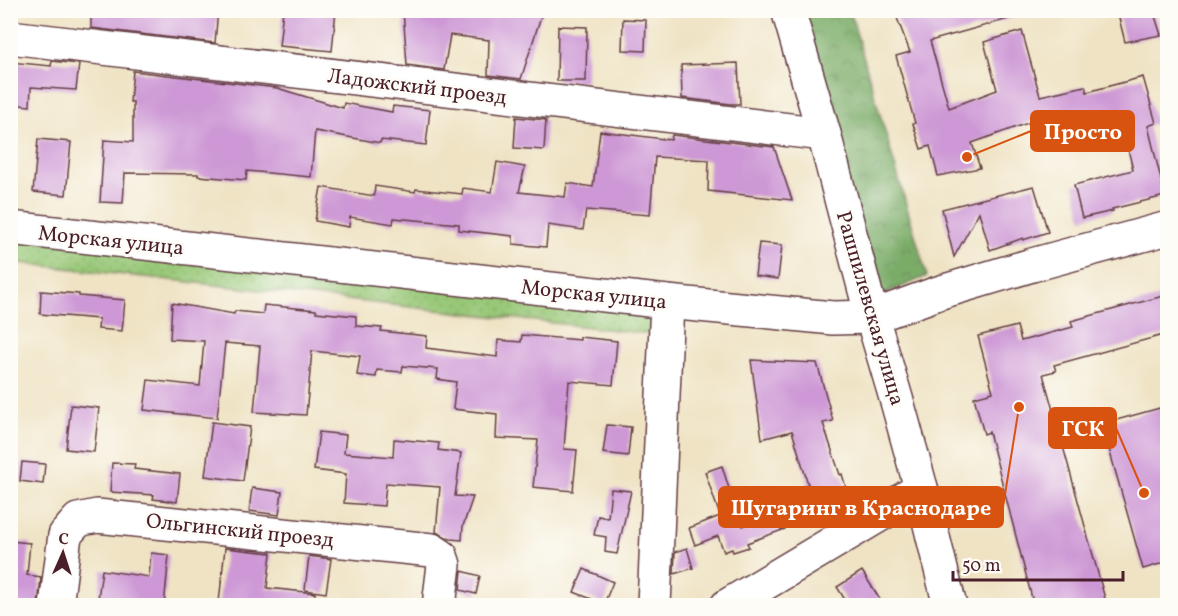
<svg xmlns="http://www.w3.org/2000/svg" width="1178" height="616" font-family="Vollkorn,serif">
<defs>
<pattern id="grass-dots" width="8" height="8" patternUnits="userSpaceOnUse" patternTransform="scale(1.5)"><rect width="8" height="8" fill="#98c877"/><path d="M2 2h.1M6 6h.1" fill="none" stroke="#84ab67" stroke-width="1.8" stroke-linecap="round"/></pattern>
<pattern id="forest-crowns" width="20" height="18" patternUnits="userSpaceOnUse" patternTransform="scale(1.5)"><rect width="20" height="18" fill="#7aac68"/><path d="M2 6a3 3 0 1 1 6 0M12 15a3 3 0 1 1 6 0" fill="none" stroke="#668b56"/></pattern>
</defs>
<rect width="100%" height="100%" fill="#fdfcf7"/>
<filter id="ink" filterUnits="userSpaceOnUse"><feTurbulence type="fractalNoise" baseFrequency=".0167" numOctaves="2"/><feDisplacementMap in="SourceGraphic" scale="12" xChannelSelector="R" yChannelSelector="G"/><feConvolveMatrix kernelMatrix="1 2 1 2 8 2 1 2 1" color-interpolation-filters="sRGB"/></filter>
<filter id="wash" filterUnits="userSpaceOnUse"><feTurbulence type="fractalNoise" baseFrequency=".008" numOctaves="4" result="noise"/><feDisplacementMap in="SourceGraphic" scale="24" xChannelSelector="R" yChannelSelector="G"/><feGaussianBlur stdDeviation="1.35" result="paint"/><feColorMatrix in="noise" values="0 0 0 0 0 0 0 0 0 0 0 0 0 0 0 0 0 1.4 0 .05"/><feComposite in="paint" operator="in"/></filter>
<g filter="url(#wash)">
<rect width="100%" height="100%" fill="#efe3c4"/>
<polygon fill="url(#grass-dots)" stroke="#717451" stroke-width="1.5" points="11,238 660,316 659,335 11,262"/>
<polygon fill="url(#forest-crowns)" stroke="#62664a" stroke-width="1.5" points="798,11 850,11 927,276 880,296"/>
<g id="blocks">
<g fill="#cd98d5">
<polygon points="91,10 218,10 215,43 91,28"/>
<polygon points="283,10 336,10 332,51 279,46"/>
<polygon points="403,10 543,10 521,79 488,75 489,40 450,35 444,70 407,65"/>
<polygon points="894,10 940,10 940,14 958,10 1018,10 1019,16 930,41 949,108 997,90 984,42 1022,31 1040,96 1085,86 1087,92 1143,77 1156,123 1148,126 1165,196 1112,209 1113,211 1082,218 1074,185 1133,170 1123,128 1059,142 1053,114 972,143 980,168 938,176 930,146 921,149 913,124 915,123 896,56 910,52"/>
<polygon points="1117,10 1153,10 1161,35 1125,42"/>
<polygon points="623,19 646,20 645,51 622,50"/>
<polygon points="558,26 587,27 586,81 557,81"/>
<polygon points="52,61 79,64 76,90 31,87 30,106 10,104 10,62 51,66"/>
<polygon points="738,63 740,104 731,104 682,98 681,65"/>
<polygon points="133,71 277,88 343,108 344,103 392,112 393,106 430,110 426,145 381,140 380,143 315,131 311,177 247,171 246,180 198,176 198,174 125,173 123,203 100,202 104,140 133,142 133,102 130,102"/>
<polygon points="516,117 546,120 544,150 514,148"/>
<polygon points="600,131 671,140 672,135 774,147 792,200 708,191 709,160 655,157 650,215 586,210 583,230 548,225 546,247 513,244 513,236 459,230 459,224 394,218 393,224 350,217 349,227 315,221 321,187 374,196 375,186 415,192 416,189 462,194 463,188 492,192 497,162 525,167 519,192 565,197 567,183 593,187"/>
<polygon points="38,139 71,142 66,195 33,192"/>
<polygon points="1034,186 1048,232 1023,240 1023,238 990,250 979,212 954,257 942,209"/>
<polygon points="759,243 782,245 778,279 755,276"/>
<polygon points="41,291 79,294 79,296 125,300 122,331 98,329 99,319 40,314"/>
<polygon points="1167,295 1167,334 1054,365 1056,371 1043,374 1107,606 1034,606 989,432 984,434 974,397 993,392 978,336 1017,326 1021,341 1073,327 1071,321"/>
<polygon points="172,303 234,314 235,311 263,314 264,305 316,310 316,312 356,316 356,326 382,328 381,331 427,336 426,348 497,357 498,340 521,342 522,335 580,340 580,337 617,341 613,385 569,381 564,449 577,450 573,491 533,487 538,440 496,438 497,414 453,409 456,382 437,379 438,369 403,366 402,372 377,370 376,377 357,375 360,356 312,351 306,415 254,412 260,346 225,343 217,418 144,410 148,380 200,386 204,341 170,339"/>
<polygon points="751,360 817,363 833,421 823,423 840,475 842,474 851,505 813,515 805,485 808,484 792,431 762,439"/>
<polygon points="71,405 99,408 94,452 66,449"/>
<polygon points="1167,406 1167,562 1143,569 1102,424"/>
<polygon points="212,422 250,427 243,481 205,476"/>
<polygon points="607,425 631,427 628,456 603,453"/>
<polygon points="319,432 346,435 344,453 393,457 394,439 439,443 438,450 461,453 455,496 473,497 463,526 462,540 450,539 436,532 440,487 386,483 384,506 344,503 346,474 314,470"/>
<polygon points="22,462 45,464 43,484 20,481"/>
<polygon points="112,463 135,464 134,469 180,474 177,502 153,499 154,495 110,492"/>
<polygon points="722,466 736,511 743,526 771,514 778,514 785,529 747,543 749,547 733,552 732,549 724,552 718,536 695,545 689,528 720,516 705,472"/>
<polygon points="252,488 282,492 279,515 249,511"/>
<polygon points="611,489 631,491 617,554 605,552 606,537 594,535 598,516 608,518"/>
<polygon points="10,541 30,543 27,575 41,577 38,606 10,606"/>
<polygon points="225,548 271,553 267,588 315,593 314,606 247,606 219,602"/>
<polygon points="687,548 693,568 674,574 675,552"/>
<polygon points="151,553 169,555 164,606 147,606 147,604 98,599 102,570 149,577"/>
<polygon points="309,556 331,559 326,593 305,590"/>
<polygon points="584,569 613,582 604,604 574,592"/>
<polygon points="462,571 480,576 476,594 460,590"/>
<polygon points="862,571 884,606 849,606 837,587"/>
</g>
</g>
</g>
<g filter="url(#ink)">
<use href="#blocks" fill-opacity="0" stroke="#633c42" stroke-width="1.5"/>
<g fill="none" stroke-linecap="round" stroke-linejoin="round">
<defs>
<g id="minor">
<polyline points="788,10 824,134 872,317 898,405 921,488 950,606"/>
<polyline points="10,37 824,134"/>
<polyline points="10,228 667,302 833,318 872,317 938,293 1032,265 1168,228"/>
<polyline points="56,606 65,535 78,520 97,516 432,550 441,556 444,565 439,606"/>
<polyline points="654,606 667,302"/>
<polyline points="727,606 886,511 921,488"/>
</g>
</defs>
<use href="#minor" stroke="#633c42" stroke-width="36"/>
<use href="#minor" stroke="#fff" stroke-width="33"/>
</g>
</g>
<g text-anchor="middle" stroke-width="6" stroke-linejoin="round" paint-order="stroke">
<g font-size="21" fill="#4a1f2b" stroke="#fdfcf7">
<text transform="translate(417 86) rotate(7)" y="7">Ладожский проезд</text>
<text transform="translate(111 240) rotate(6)" y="7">Морская улица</text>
<text transform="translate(594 294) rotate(6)" y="7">Морская улица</text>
<text transform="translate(871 308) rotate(74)" y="7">Рашпилевская улица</text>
<text transform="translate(240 530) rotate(6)" y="7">Ольгинский проезд</text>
</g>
</g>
<path fill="none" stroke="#d8530f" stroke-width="2" d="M967 157L1031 131M1144 493L1116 428M1019 407L1003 507"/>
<g fill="#d8530f" stroke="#fdfcf7" stroke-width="2">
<circle cx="967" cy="157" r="6"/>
<circle cx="1144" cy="493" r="6"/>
<circle cx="1019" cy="407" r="6"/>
</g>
<g fill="#d8530f" stroke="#d8530f" stroke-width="2">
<rect x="1031" y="111" width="103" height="40" rx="6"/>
<rect x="1049" y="408" width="67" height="40" rx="6"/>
<rect x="719" y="487" width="284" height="40" rx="6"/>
</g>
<g font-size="22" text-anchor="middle" font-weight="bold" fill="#fff">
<text x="1083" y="139">Просто</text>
<text x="1083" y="436">ГСК</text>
<text x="861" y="515">Шугаринг в Краснодаре</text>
</g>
<rect width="1178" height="616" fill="none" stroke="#fdfcf7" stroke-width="36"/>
<g transform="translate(63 553) rotate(3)" stroke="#fdfcf7" stroke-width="4.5" paint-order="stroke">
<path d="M0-4.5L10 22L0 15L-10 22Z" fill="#4a1f2b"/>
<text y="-9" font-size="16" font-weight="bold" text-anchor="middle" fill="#4a1f2b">С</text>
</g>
<path d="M953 571v9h170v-9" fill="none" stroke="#4a1f2b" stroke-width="3"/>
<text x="962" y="571" font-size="18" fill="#4a1f2b" stroke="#fdfcf7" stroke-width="4.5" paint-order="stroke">50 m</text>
</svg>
